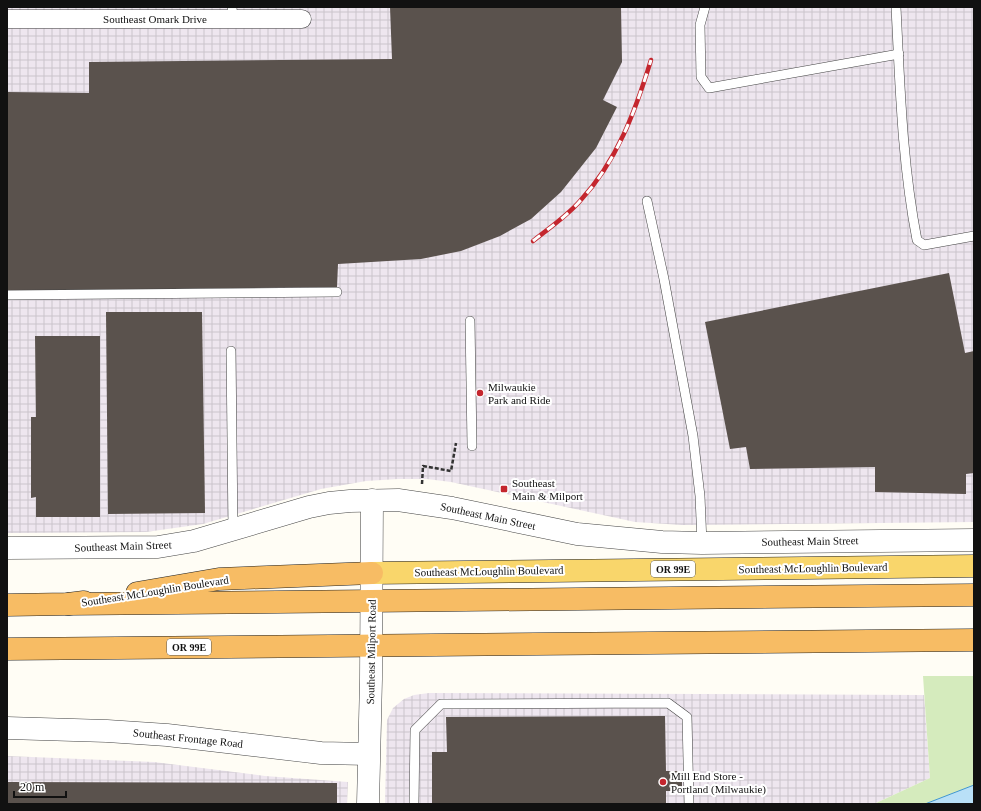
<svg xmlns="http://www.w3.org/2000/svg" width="981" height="811" font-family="'Times New Roman',serif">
<defs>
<pattern id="industrial-grid" width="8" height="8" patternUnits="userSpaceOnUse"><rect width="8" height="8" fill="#eee6ef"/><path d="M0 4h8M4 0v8" fill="none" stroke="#cbc4cc"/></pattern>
</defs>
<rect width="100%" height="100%" fill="#fffdf5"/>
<g fill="url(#industrial-grid)">
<polygon points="7,7 974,7 974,522 682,525 635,522 451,482 427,479 398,479 366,481 321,489 203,524 146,532 7,533"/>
<polygon points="429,693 924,695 930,778 874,804 385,804 387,720 393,708 404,699 414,695"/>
<polygon points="7,756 154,762 265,776 348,782 347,804 7,804"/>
</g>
<polygon fill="#d5ebbd" points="923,676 974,676 974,785 925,804 874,804 930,778"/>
<polygon fill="#b9e0f7" stroke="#3f96cf" points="974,785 974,804 925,804"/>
<g fill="#5a524d">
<polygon points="390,7 621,7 622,62 603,100 617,107 596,148 561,192 531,219 500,236 461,251 421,259 338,264 337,287 7,291 7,92 89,93 89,62 392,59"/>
<polygon points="949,273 965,353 974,351 974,473 966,474 966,494 875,492 875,467 750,469 746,447 730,449 705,322"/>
<polygon points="106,312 202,312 205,513 108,514"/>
<polygon points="35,336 100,336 100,517 36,517 36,497 31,498 31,417 36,417"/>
<polygon points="665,716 666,771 682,771 682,791 666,791 666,804 432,804 432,752 447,752 446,717"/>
<polygon points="7,782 337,783 337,804 7,804"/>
</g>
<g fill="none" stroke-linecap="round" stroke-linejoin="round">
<defs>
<g id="service">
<polyline points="232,7 233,19"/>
<polyline points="705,7 700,25 701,77 709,88 899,54"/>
<path d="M896,7C900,85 902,163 917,240L924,245L974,236"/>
<polyline points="647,201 664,279 693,436 700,496 702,543"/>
<polyline points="7,295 337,292"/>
<polyline points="470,321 472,446"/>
<polyline points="231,351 233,530"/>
<polyline points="414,804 415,730 441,704 668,703 687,717 689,804"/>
</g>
<polyline id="minor" points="7,19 302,19"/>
<g id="tertiary">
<polyline points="7,548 158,547 194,541 309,507 329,503 350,501 398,500 452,508 577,534 662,542 702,543 974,540"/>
<polyline points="7,728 107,731 167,735 321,753 368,754"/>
<polyline points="368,804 371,679 372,500"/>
</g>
<polyline id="primary" points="372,573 974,566"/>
<g id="trunk">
<polyline points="137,593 219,579 372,573"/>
<polyline points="68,604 974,595"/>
<polyline points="7,605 68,604 84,602"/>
<polyline points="7,649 974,640"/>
</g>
</defs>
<use href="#service" stroke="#444" stroke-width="10"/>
<use href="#minor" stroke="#444" stroke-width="19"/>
<use href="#tertiary" stroke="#444" stroke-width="23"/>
<use href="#primary" stroke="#222" stroke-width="23"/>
<use href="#trunk" stroke="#222" stroke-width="23"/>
<polyline stroke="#333" stroke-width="2.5" stroke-dasharray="4 2" stroke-linecap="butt" points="422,484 423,466 451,471 456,443"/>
<use href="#service" stroke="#fff" stroke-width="9"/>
<use href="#minor" stroke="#fff" stroke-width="18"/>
<use href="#tertiary" stroke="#fff" stroke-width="22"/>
<use href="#primary" stroke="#f9d66b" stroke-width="22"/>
<use href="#trunk" stroke="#f7bc64" stroke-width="22"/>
<defs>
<path id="rail" d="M533,241C549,228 566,217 580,201C617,161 635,112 651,60"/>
</defs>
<use href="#rail" stroke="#c4262e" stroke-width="4.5"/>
<use href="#rail" stroke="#fff" stroke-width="3" stroke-dasharray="9" stroke-linecap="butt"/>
</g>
<g fill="#c4262e" stroke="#fff" stroke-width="1.5">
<circle cx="480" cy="393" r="4"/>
<rect x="500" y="485" width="8" height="8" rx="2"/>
<circle cx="663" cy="782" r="4"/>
</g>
<g text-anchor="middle" stroke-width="4" stroke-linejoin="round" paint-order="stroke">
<g fill="#fff" stroke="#585858" stroke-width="1">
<rect x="651" y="561" width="44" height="16" rx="3"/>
<rect x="167" y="639" width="44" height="16" rx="3"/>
</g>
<g font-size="10" font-weight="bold" fill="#111">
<text x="673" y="573">OR 99E</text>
<text x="189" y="651">OR 99E</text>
</g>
<g font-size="11" fill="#111" stroke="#fff">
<text x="155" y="23">Southeast Omark Drive</text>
<text transform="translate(488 516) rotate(12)" y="4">Southeast Main Street</text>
<text transform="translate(810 541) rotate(-1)" y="4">Southeast Main Street</text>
<text transform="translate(123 546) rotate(-2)" y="4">Southeast Main Street</text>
<text transform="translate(813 568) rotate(-1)" y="4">Southeast McLoughlin Boulevard</text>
<text transform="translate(489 571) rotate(-1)" y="4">Southeast McLoughlin Boulevard</text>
<text transform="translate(155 591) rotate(-9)" y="4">Southeast McLoughlin Boulevard</text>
<text transform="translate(371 652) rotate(-89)" y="4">Southeast Milport Road</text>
<text transform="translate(188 738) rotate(6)" y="4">Southeast Frontage Road</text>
</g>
<g font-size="11" fill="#111" stroke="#fff" text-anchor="start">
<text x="488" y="391">Milwaukie<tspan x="488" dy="13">Park and Ride</tspan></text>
<text x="512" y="487">Southeast<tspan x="512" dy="13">Main &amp; Milport</tspan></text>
<text x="671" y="780">Mill End Store -<tspan x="671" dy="13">Portland (Milwaukie)</tspan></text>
</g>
</g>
<rect width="981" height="811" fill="none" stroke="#111111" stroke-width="16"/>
<path d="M14 791v6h52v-6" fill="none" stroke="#111111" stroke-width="2"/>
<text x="20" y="791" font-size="12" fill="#111111" stroke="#ffffff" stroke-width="3" paint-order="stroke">20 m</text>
</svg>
